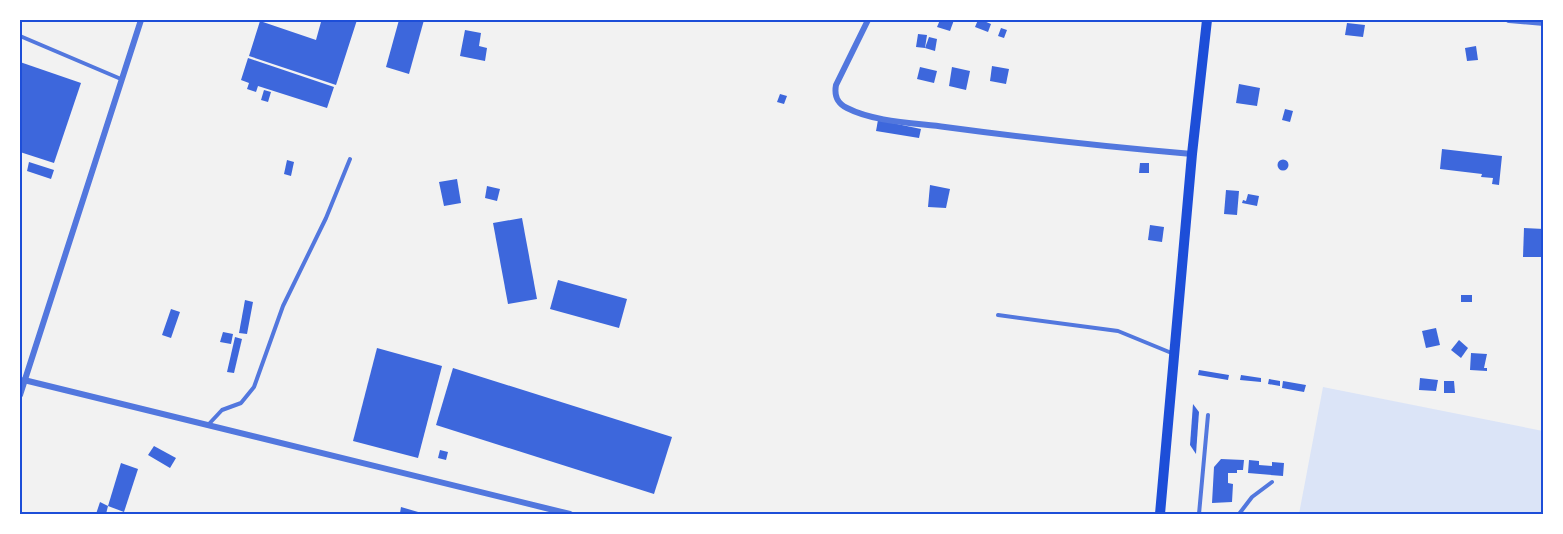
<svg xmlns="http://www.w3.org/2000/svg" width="1563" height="534" font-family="Mulish,sans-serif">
<rect width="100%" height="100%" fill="#f2f2f2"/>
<polygon fill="#dbe4f7" points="1323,387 1543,431 1543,514 1299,514"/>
<g fill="#3d67dc">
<polygon points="314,20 357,20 336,85 249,56 260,21 316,40 321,22"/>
<polygon points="399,20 424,20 409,74 386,67"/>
<polygon points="940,20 954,20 950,31 937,27"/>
<polygon points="978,20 985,20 984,21 991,24 988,32 975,27"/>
<polygon points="1347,23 1365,25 1363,37 1345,35"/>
<polygon points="1001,28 1007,30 1004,38 998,36"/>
<polygon points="465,30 481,33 479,46 487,48 485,61 460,56"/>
<polygon points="918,34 927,35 925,48 916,47"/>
<polygon points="929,37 937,39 935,51 925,48"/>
<polygon points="1476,46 1478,60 1467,61 1465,48"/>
<polygon points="248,58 334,87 327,108 258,86 256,92 247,89 249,83 241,80"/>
<polygon points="20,62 81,83 54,163 20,152"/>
<polygon points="992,66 1009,69 1006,84 990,81"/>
<polygon points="920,67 937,71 934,83 917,79"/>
<polygon points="952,67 970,71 966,90 949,86"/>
<polygon points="1239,84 1260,88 1257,106 1236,103"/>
<polygon points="264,90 271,92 268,102 261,100"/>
<polygon points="780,94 787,96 784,104 777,102"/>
<polygon points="1285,109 1293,111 1290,122 1282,120"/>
<polygon points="878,120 921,129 919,138 876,131"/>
<polygon points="1442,149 1502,156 1499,185 1492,184 1493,178 1481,177 1482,174 1440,169"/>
<circle cx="1283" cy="165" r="5.5"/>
<polygon points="287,160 294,162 291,176 284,174"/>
<polygon points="29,162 54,170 51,179 27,171"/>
<polygon points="1140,163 1149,163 1149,173 1139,173"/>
<polygon points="457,179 461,203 444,206 439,182"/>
<polygon points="930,185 950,189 946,208 928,207"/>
<polygon points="487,186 500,189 497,201 485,198"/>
<polygon points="1226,190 1239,191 1237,215 1224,214"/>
<polygon points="1248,194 1259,196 1257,206 1242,203 1243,200 1246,201"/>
<polygon points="522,218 537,299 508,304 493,223"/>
<polygon points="1150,225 1164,227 1162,242 1148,240"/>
<polygon points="1524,228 1544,229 1544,257 1523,257"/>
<polygon points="558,280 627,299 619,328 550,309"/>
<rect x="1461" y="295" width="11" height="7"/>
<polygon points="245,300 253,302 247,334 239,333"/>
<polygon points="171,309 180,312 171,338 162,335"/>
<polygon points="1436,328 1440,345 1426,348 1422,331"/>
<polygon points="223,332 233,334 231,344 220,342"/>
<polygon points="235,337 242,339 234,373 227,372"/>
<polygon points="1459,340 1468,348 1461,358 1451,350"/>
<polygon points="377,348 442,366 418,458 353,441"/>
<polygon points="1471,353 1487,354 1484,368 1487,368 1487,371 1470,370"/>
<polygon points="453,368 672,437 654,494 436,425"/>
<polygon points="1199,370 1229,375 1228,380 1198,375"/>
<polygon points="1241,375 1261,378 1261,382 1240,380"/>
<polygon points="1420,378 1438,380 1436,391 1419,390"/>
<polygon points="1269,379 1280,381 1280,386 1268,384"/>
<polygon points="1283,381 1306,385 1304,392 1282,388"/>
<polygon points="1444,381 1454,381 1455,393 1444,393"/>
<polygon points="1193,404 1199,412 1196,454 1190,445"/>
<polygon points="154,446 176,458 170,468 148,455"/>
<polygon points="440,450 448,452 446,460 438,458"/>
<polygon points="1221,459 1244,460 1243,470 1237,470 1237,473 1228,473 1228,483 1233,484 1232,502 1212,503 1214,467"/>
<polygon points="1249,460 1259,461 1259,465 1272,466 1272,462 1284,463 1283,476 1248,473"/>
<polygon points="121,463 138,469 124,512 108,506"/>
<polygon points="100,502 108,506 106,514 96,514"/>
<polygon points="401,507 425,514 400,513"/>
</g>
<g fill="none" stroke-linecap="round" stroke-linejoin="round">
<g stroke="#5277de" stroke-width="4">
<polyline points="20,36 121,79"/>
<polyline points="998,315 1118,331 1174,354"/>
<polyline points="208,425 222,410 241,403 254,387 283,306 326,218 350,159"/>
<polyline points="1199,514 1208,415"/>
<polyline points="1239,514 1252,497 1272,482"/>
</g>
<g stroke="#5277de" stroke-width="6">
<path d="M868,20L836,85C834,96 837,103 847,108C874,122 915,123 945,127C1027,138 1110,147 1192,154"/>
<polyline points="1509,20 1544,23"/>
<polyline points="24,380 570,514"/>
<polyline points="20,395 141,20"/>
</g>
<polyline stroke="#1d4ed8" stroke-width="10" points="1160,514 1192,154 1207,20"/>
</g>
<rect width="1563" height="534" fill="none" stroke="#ffffff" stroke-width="42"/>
<rect x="21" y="21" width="1521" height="492" fill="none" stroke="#1d4ed8" stroke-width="2"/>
</svg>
